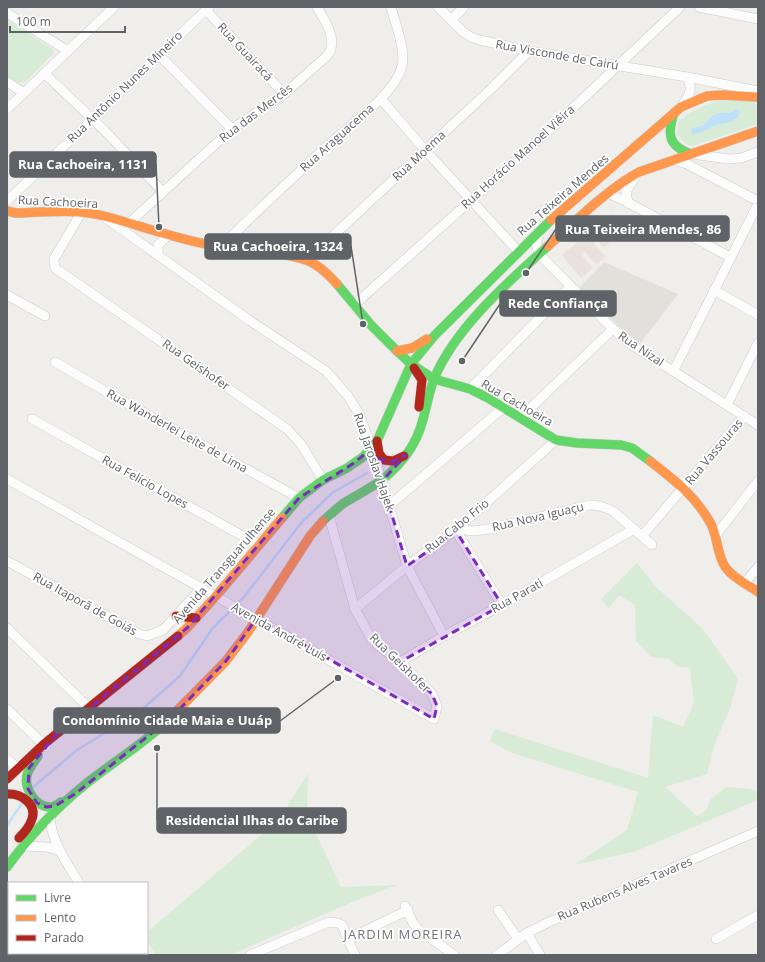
<svg xmlns="http://www.w3.org/2000/svg" width="765" height="962" font-family="'Open Sans',sans-serif">
<rect width="100%" height="100%" fill="#efeeea"/>
<polygon fill="#e2e0da" points="604,262 678,294 639,345 579,288"/>
<polygon fill="#eae0de" points="611,214 622,223 609,234 613,239 604,247 597,240 593,243 606,257 596,264 584,251 581,255 593,268 581,278 562,255 577,243 573,240 582,231 591,240 594,237 584,225 594,217 604,228 607,224 604,221"/>
<g fill="#d8ebd6">
<polygon points="7,20 54,50 53,54 26,81 17,83 7,76"/>
<path d="M730,98L758,102V124L692,146L685,143L677,134L679,121C697,107 707,104 730,98Z"/>
<polygon points="637,563 656,587 703,629 738,679 730,709 715,743 707,774 665,787 697,816 706,811 710,800 726,787 750,789 758,792 758,800 636,851 575,865 627,830 638,792 512,753 490,741 495,729 648,778 653,715 683,727 694,703 690,668 678,667 668,659 651,657 636,641 635,605 619,595 609,608 601,599"/>
<polygon points="308,773 307,815 341,887 397,885 357,900 230,955 156,955 147,941 147,932 279,820"/>
</g>
<polygon fill="#bfe0f9" points="736,109 740,111 738,117 731,122 719,124 700,133 692,134 691,129 704,125 712,116 719,113 730,113"/>
<g fill="none" stroke-linecap="round" stroke-linejoin="round">
<g stroke="#bfe0f9" stroke-width="2.5">
<polyline points="236,605 244,597 301,523 332,493 367,473"/>
<polyline points="32,788 77,750 139,712 180,676 212,629 232,609"/>
<polyline points="7,825 23,802"/>
</g>
<defs>
<g id="street">
<polyline points="438,7 463,32 471,37 480,40 529,51 687,77 758,91"/>
<polyline points="699,7 758,19"/>
<polyline points="206,10 284,94"/>
<polyline points="7,13 68,51"/>
<polyline points="451,20 464,7"/>
<polyline points="159,55 232,129"/>
<polyline points="44,73 104,130 163,192"/>
<polyline points="7,82 24,93"/>
<polyline points="381,99 425,150 518,251"/>
<path d="M681,107C689,96 694,90 687,77"/>
<polyline points="7,109 114,7"/>
<polyline points="692,154 729,159 741,158 758,152"/>
<polyline points="673,160 687,164 754,199"/>
<polyline points="607,193 623,200 730,257"/>
<polyline points="7,201 209,7"/>
<polyline points="628,203 626,191 636,176"/>
<polyline points="81,213 54,259 54,262 55,268 287,429 301,444 323,480"/>
<polyline points="107,219 249,320 326,371 348,396 359,414 372,448 407,566 444,636"/>
<path d="M129,223L232,129L284,94L327,56C328,54 331,51 331,48C335,35 323,18 317,7"/>
<polyline points="539,232 536,243 539,254 613,329 632,345 758,425"/>
<path d="M221,247C255,212 291,180 326,147C348,126 395,95 402,66C406,50 395,23 391,7"/>
<polyline points="158,255 158,245 169,235"/>
<polyline points="307,260 492,88 529,51"/>
<polyline points="714,290 758,315"/>
<polyline points="7,295 45,316"/>
<polyline points="354,305 555,125 680,7"/>
<polyline points="55,362 117,398 299,498"/>
<polyline points="674,370 756,208"/>
<polyline points="470,389 570,287"/>
<polyline points="727,405 758,343"/>
<polyline points="521,417 613,329"/>
<polyline points="32,419 259,545"/>
<polyline points="7,479 434,719 437,706 432,694 400,662 379,646 371,638 355,609 329,516"/>
<polyline points="390,505 504,407"/>
<path d="M457,529L473,531L489,529L590,505C599,505 606,507 614,512L652,545"/>
<polyline points="456,531 502,605"/>
<polyline points="642,536 744,416"/>
<polyline points="715,536 758,481"/>
<polyline points="7,561 139,634 147,636 163,630 197,593"/>
<polyline points="745,583 758,567"/>
<polyline points="355,609 407,566 457,529 556,440"/>
<polyline points="7,628 89,708"/>
<polyline points="400,662 444,636 502,605 634,529"/>
<polyline points="7,709 46,747"/>
<polyline points="7,759 18,768"/>
<path d="M50,817C51,841 67,863 79,883"/>
<polyline points="22,846 46,847 60,850"/>
<polyline points="405,906 413,923 418,929 454,955"/>
<polyline points="498,910 518,939"/>
<polyline points="527,933 540,955"/>
<polyline points="348,939 408,910"/>
<polyline points="716,939 758,915"/>
<polyline points="131,953 133,955"/>
<polyline points="250,955 329,922 338,923 342,925 355,955"/>
<polyline points="497,955 527,933 547,923 758,831"/>
</g>
<g id="fast">
<path d="M674,113C667,134 668,146 691,154"/>
<polyline points="337,284 371,325 397,351 411,364 434,379 470,389 488,398 556,440 577,443 621,445 632,448 650,461"/>
<polyline points="282,518 299,498 323,480 347,468 363,457 377,441 411,364 435,335 551,220"/>
<path d="M323,521C330,515 337,508 344,503C365,490 381,484 398,465C407,455 416,441 420,429C426,412 428,395 434,379C455,328 508,282 548,246"/>
<path d="M38,756C34,762 29,768 27,775C24,788 35,807 50,807C54,807 58,804 61,802"/>
<path d="M7,867C30,835 56,808 87,783C112,763 140,746 164,724"/>
</g>
<g id="slow">
<path d="M7,211L16,213C45,212 76,209 104,216C143,226 181,241 222,247C249,252 279,251 306,260C318,264 328,274 337,284"/>
<polyline points="551,220 681,107 707,96 722,95 758,97"/>
<path d="M548,246C577,220 605,191 639,172L758,131"/>
<polyline points="397,351 412,348 427,339"/>
<path d="M650,461C675,481 695,495 711,524C717,536 717,551 723,563C729,576 747,584 758,592"/>
<polyline points="178,636 187,628 216,596 282,518"/>
<polyline points="164,724 226,661 248,632 310,536 323,521"/>
</g>
<g id="jam">
<polyline points="414,368 422,380 419,407"/>
<polyline points="377,441 379,453 384,460 393,461 404,456"/>
<polyline points="176,616 196,618"/>
<polyline points="7,779 44,744 178,636"/>
<path d="M7,794C21,793 37,804 32,819C30,826 24,833 19,838"/>
</g>
</defs>
<use href="#street" stroke="#cbcccc" stroke-width="10"/>
<use href="#fast" stroke="#cacacb" stroke-width="10"/>
<use href="#slow" stroke="#cacacb" stroke-width="10"/>
<use href="#jam" stroke="#cacacb" stroke-width="10"/>
<use href="#street" stroke="#fdfcfc" stroke-width="9"/>
<use href="#fast" stroke="#63d668" stroke-width="9"/>
<use href="#slow" stroke="#ff974d" stroke-width="9"/>
<use href="#jam" stroke="#b3261e" stroke-width="9"/>
</g>
<path fill="#7b2cbf" fill-opacity="0.2" stroke="#7b2cbf" stroke-width="3" stroke-dasharray="8 5" stroke-linejoin="round" d="M372,448L375,458L391,462L406,455L382,481L407,566L456,531L502,605L400,662L432,694L437,706L434,719L257,618L226,661L172,717L75,794L55,806L46,807L37,803L28,789L29,768L54,737L187,628L299,498L354,463Z"/>
<g text-anchor="middle" stroke-width="3.5" stroke-linejoin="round" paint-order="stroke">
<g font-size="12" fill="#5f6368" stroke="#fff">
<text transform="translate(245 52) rotate(47)" y="4">Rua Guairacá</text>
<text transform="translate(557 55) rotate(10)" y="4">Rua Visconde de Cairú</text>
<text transform="translate(125 87) rotate(-44)" y="4">Rua Antônio Nunes Mineiro</text>
<text transform="translate(256 113) rotate(-37)" y="4">Rua das Mercês</text>
<text transform="translate(337 138) rotate(-42)" y="4">Rua Araguacema</text>
<text transform="translate(419 156) rotate(-43)" y="4">Rua Moema</text>
<text transform="translate(518 157) rotate(-42)" y="4">Rua Horácio Manoel Viêira</text>
<text transform="translate(563 195) rotate(-41)" y="4">Rua Teixeira Mendes</text>
<text transform="translate(58 202) rotate(3)" y="4">Rua Cachoeira</text>
<text transform="translate(641 349) rotate(34)" y="4">Rua Nizal</text>
<text transform="translate(196 365) rotate(35)" y="4">Rua Geishofer</text>
<text transform="translate(517 403) rotate(30)" y="4">Rua Cachoeira</text>
<text transform="translate(177 431) rotate(29)" y="4">Rua Wanderlei Leite de Lima</text>
<text transform="translate(714 452) rotate(-50)" y="4">Rua Vassouras</text>
<text transform="translate(374 462) rotate(71)" y="4">Rua Jaroslav Hajek</text>
<text transform="translate(145 482) rotate(29)" y="4">Rua Felício Lopes</text>
<text transform="translate(538 517) rotate(-13)" y="4">Rua Nova Iguaçu</text>
<text transform="translate(457 526) rotate(-39)" y="4">Rua Cabo Frio</text>
<text transform="translate(224 566) rotate(-49)" y="4">Avenida Transguarulhense</text>
<text transform="translate(517 596) rotate(-29)" y="4">Rua Parati</text>
<text transform="translate(85 604) rotate(29)" y="4">Rua Itaporã de Goiás</text>
<text transform="translate(279 632) rotate(29)" y="4">Avenida André Luís</text>
<text transform="translate(400 663) rotate(44)" y="4">Rua Geishofer</text>
<text transform="translate(625 889) rotate(-23)" y="4">Rua Rubens Alves Tavares</text>
</g>
<g font-size="13" letter-spacing="1" fill="#70757a" stroke="#fff">
<text x="403" y="939">JARDIM MOREIRA</text>
</g>
</g>
<path fill="none" stroke="#5f6368" stroke-width="1.5" d="M159 227L156 164M526 273L556 229M363 324L351 246M462 361L500 304M338 678L280 721M157 748L157 820"/>
<g fill="#5f6368" stroke="#fff" stroke-width="1.5">
<circle cx="159" cy="227" r="4"/>
<circle cx="526" cy="273" r="4"/>
<circle cx="363" cy="324" r="4"/>
<circle cx="462" cy="361" r="4"/>
<circle cx="338" cy="678" r="4"/>
<circle cx="157" cy="748" r="4"/>
</g>
<g fill="#5f6368" stroke="#5f6368" stroke-width="1.5">
<rect x="10" y="152" width="146" height="25" rx="4"/>
<rect x="556" y="216" width="173" height="25" rx="4"/>
<rect x="205" y="234" width="146" height="25" rx="4"/>
<rect x="500" y="291" width="116" height="25" rx="4"/>
<rect x="54" y="708" width="226" height="25" rx="4"/>
<rect x="157" y="808" width="189" height="25" rx="4"/>
</g>
<g font-size="13" text-anchor="middle" font-weight="bold" fill="#fff">
<text x="83" y="169">Rua Cachoeira, 1131</text>
<text x="643" y="234">Rua Teixeira Mendes, 86</text>
<text x="278" y="251">Rua Cachoeira, 1324</text>
<text x="558" y="308">Rede Confiança</text>
<text x="167" y="725">Condomínio Cidade Maia e Uuáp</text>
<text x="252" y="825">Residencial Ilhas do Caribe</text>
</g>
<rect width="765" height="962" fill="none" stroke="#5f6368" stroke-width="16"/>
<rect x="8" y="882" width="140" height="72" fill="#ffffff" stroke="#bfc1c3"/>
<rect x="16" y="895" width="20" height="6" fill="#63d668" stroke="#bfc1c3"/>
<text x="44" y="902" font-size="12" fill="#5f6368">Livre</text>
<rect x="16" y="915" width="20" height="6" fill="#ff974d" stroke="#bfc1c3"/>
<text x="44" y="922" font-size="12" fill="#5f6368">Lento</text>
<rect x="16" y="935" width="20" height="6" fill="#b3261e" stroke="#bfc1c3"/>
<text x="44" y="942" font-size="12" fill="#5f6368">Parado</text>
<path d="M10 26v6h115v-6" fill="none" stroke="#5f6368" stroke-width="2"/>
<text x="16" y="26" font-size="12" fill="#5f6368" stroke="#ffffff" stroke-width="3" paint-order="stroke">100 m</text>
</svg>
